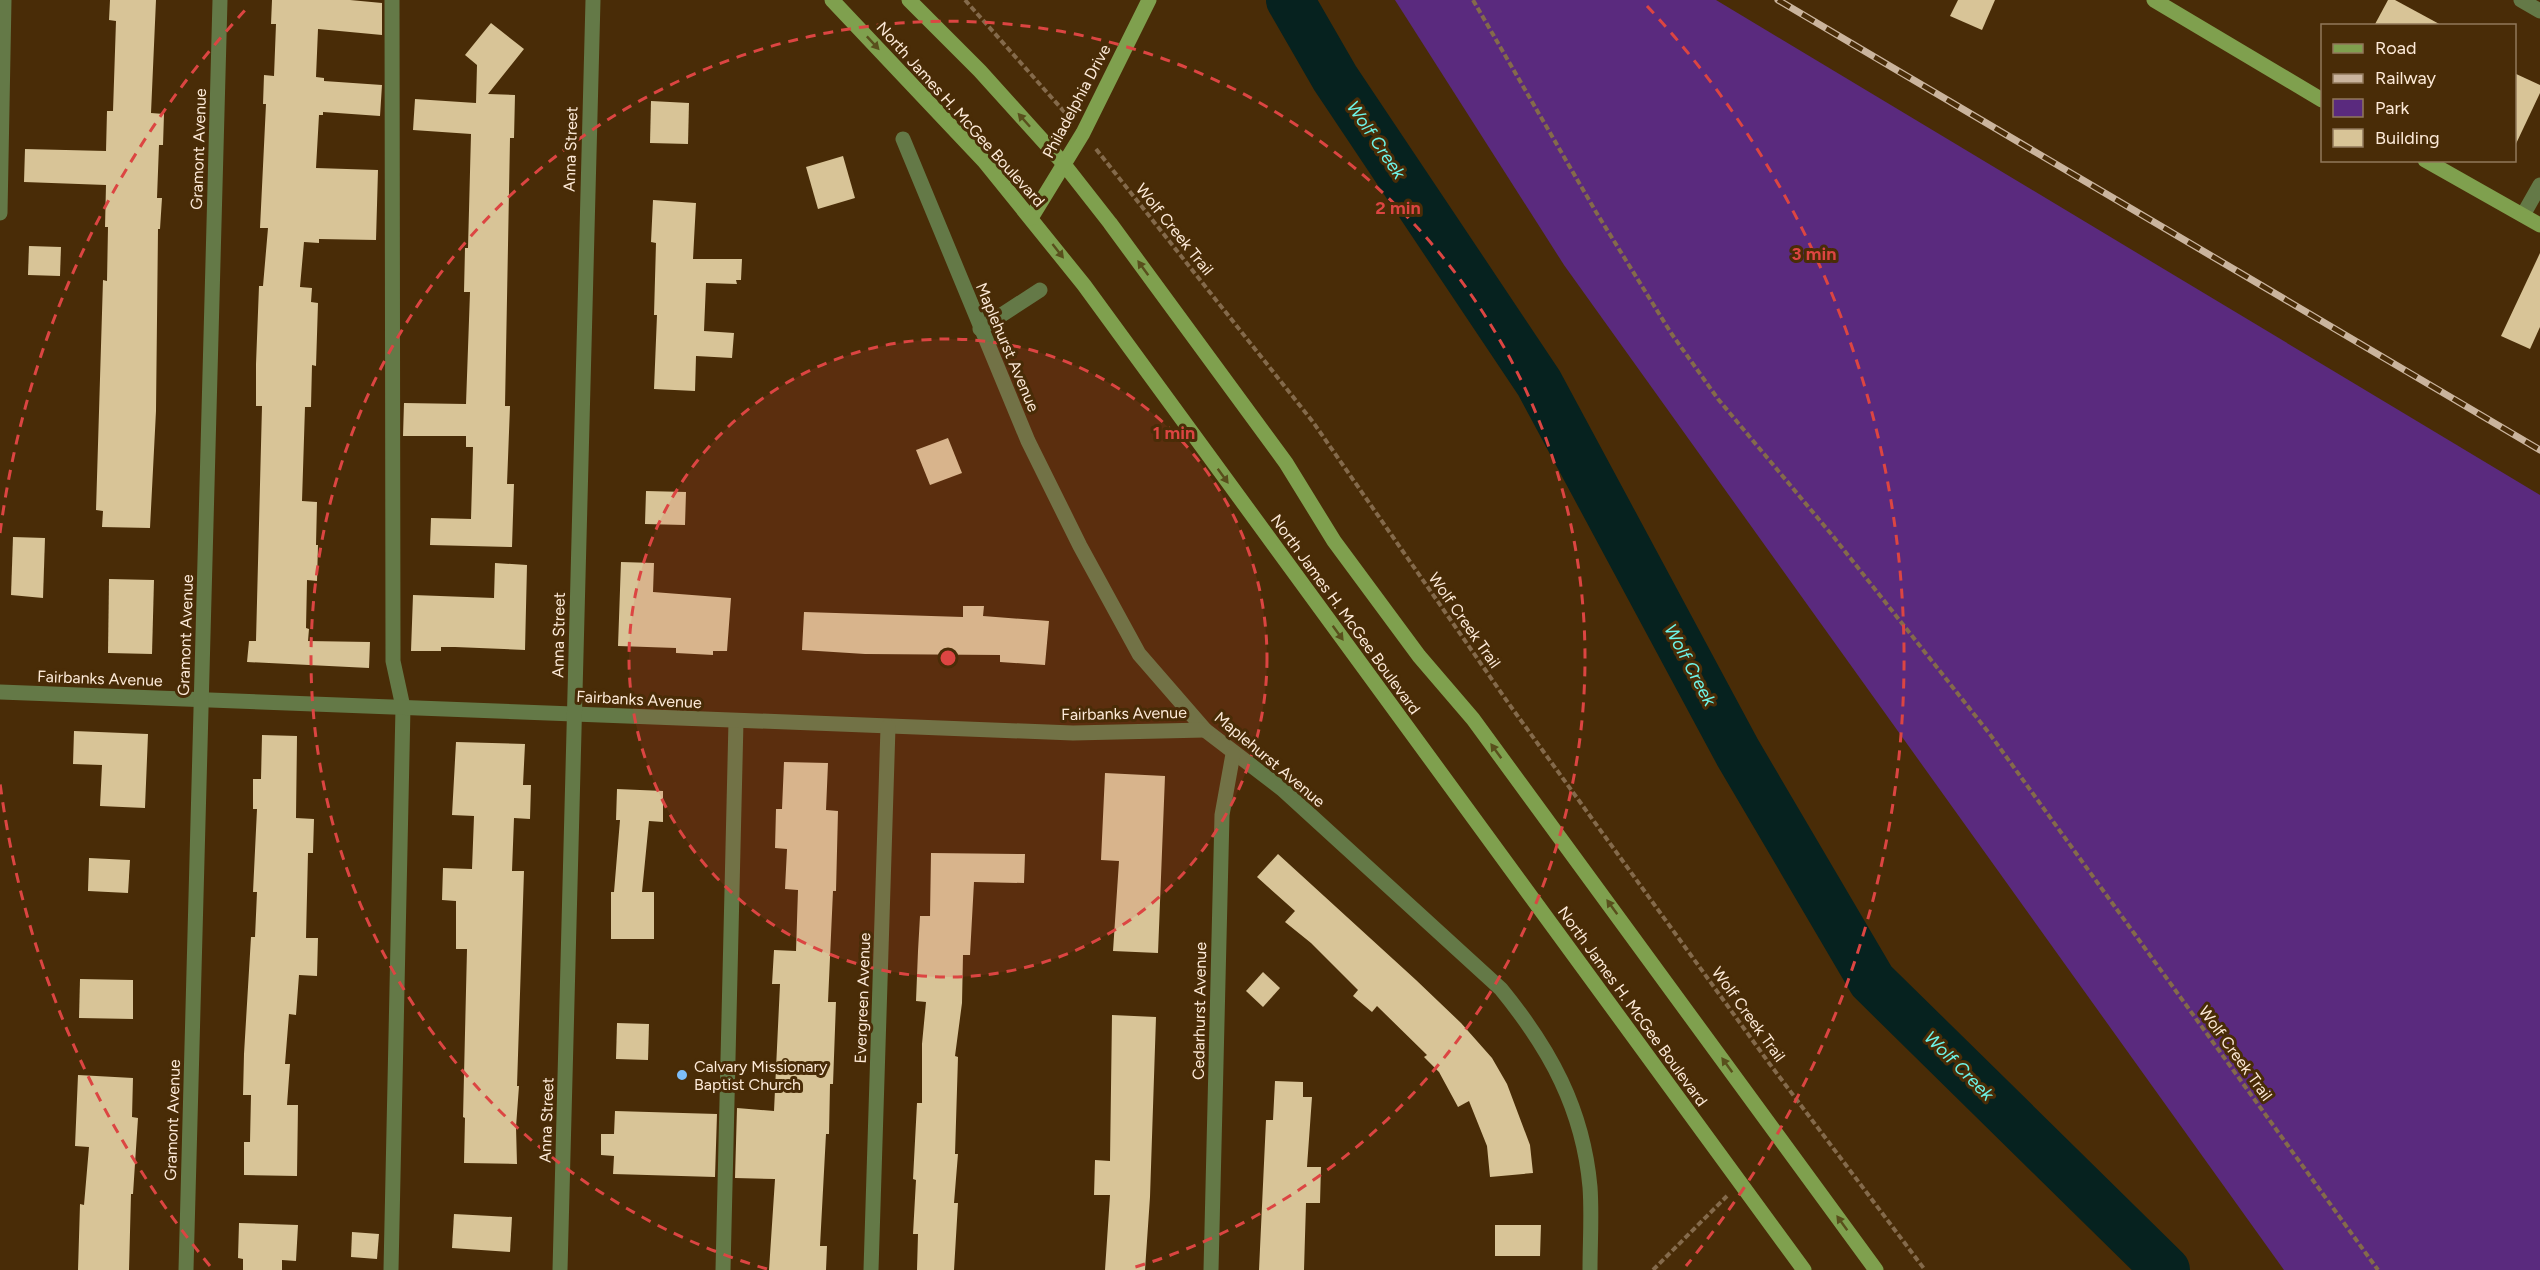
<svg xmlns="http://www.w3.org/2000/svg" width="2540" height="1270" font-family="Figtree,sans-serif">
<rect width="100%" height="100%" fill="#492c07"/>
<polygon fill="#5a2a7e" points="1395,0 1716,0 2540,495 2540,1270 2284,1270 1564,265"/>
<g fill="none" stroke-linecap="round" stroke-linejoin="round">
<polyline stroke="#06221f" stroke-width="48" points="1290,0 1335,78 1539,383 1738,753 1872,981 2166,1270"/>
</g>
<g fill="#d8c497">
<polygon points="110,0 156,0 151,113 164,114 163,145 159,145 157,198 162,198 160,229 158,229 156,411 150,528 102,527 103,511 96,510 103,280 107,281 108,227 105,227 106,185 24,182 25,149 106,151 107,111 113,111 116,21 109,20"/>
<polygon points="272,0 350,0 382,3 382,35 318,29 316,77 324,78 324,81 382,85 380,116 323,112 323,115 319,115 316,168 378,170 376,240 319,239 319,243 304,242 300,287 312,288 311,302 318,303 316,366 312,365 311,407 305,407 302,501 317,502 316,545 318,545 317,581 307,580 306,628 309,629 308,641 370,642 369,668 247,662 249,641 256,641 262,406 256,406 256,364 259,286 263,286 268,228 260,228 266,104 263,104 264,75 274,76 276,24 271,24"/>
<polygon points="1958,0 1995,0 1982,30 1950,16"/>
<polygon points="2388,0 2395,0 2443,26 2374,26"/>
<polygon points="491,23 524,49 488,94 515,95 514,138 510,138 505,406 510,406 507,484 514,484 512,547 430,545 431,518 471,519 473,447 466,447 466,436 403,436 404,403 466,404 470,292 464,292 465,248 468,248 471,134 413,130 415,99 476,103 477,65 465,55"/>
<polygon points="2514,73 2540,85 2540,93 2514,148"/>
<polygon points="651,101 689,103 688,144 650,143"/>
<polygon points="843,156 855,198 818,209 806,167"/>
<polygon points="653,200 696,203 693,259 742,259 741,280 736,280 737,284 706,283 704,331 734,333 732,358 696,356 695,391 654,389 657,315 654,315 656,243 651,242"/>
<polygon points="29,246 61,247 60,276 28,275"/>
<polygon points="2540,253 2540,327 2530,349 2501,336"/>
<polygon points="948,438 962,473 930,485 916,450"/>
<polygon points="646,491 686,492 685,525 645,524"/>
<polygon points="13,537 45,538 43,598 11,595"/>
<polygon points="621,562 654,563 653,592 731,598 727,651 713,651 713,655 676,653 676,648 618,646"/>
<polygon points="495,563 527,565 525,650 455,647 441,647 441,651 411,651 413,595 494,598"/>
<polygon points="109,579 154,580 152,654 108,653"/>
<polygon points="963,606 984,606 983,616 1049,621 1045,665 1000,662 1000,655 865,654 802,650 804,612 963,617"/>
<polygon points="74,731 148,734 145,808 100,806 102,765 73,764"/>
<polygon points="262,735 297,736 296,818 314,819 313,853 308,853 306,938 318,938 317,976 299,975 296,1015 289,1014 285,1064 290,1064 287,1105 298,1105 297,1176 244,1175 244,1142 250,1142 251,1095 243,1095 244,1054 251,937 255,937 257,892 253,892 257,809 253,809 253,779 261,779"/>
<polygon points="456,742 525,744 523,785 531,785 530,819 514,818 512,871 524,871 517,1086 519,1086 516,1127 517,1164 464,1163 465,1118 463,1117 467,949 456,949 456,901 442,900 443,868 472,869 474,816 452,815"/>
<polygon points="784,762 828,763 826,810 838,811 836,891 833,891 828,1002 836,1002 833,1084 830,1084 829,1134 826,1134 820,1246 827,1246 826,1270 769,1270 775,1179 735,1178 737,1108 774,1111 780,984 772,984 774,950 796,951 798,890 785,889 787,849 775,848 776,809 782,809"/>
<polygon points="1105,773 1165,776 1158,953 1113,951 1119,861 1101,860"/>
<polygon points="617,789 663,791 663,822 649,821 642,892 654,892 654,939 611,939 611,892 614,892 620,820 616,820"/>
<polygon points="931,853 1025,854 1024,883 974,882 970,955 963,955 962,1003 955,1056 958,1057 955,1154 958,1154 954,1203 958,1203 954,1270 917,1270 918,1234 913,1234 916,1180 913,1179 917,1103 922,1103 922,1044 926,1002 916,1001 918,951 920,916 930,916"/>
<polygon points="1278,854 1416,980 1461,1023 1492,1058 1507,1084 1530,1145 1533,1173 1490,1177 1487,1146 1469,1101 1458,1107 1439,1072 1424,1057 1427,1055 1377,1006 1372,1012 1353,996 1358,990 1311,943 1285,922 1295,911 1257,877"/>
<polygon points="89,858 130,860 128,893 88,891"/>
<polygon points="1263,972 1280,988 1263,1007 1246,991"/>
<polygon points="80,979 133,980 133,1019 79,1018"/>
<polygon points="1112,1015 1156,1017 1150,1197 1145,1270 1105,1270 1110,1195 1094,1195 1095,1160 1110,1161"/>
<polygon points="617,1023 649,1024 648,1060 616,1059"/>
<polygon points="78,1075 133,1078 132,1117 138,1118 133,1194 131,1194 129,1270 78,1270 80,1204 84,1205 89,1147 75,1146"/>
<polygon points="1275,1081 1303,1082 1303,1097 1312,1097 1307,1167 1321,1167 1320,1203 1306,1203 1304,1270 1259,1270 1266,1120 1273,1120"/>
<polygon points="615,1111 717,1114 715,1177 613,1174 614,1156 601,1155 601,1134 614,1134"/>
<polygon points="454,1214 512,1217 510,1252 452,1248"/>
<polygon points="239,1223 298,1225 296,1261 282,1260 282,1270 243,1270 243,1259 238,1258"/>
<polygon points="1495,1225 1541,1225 1540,1256 1495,1256"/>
<polygon points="352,1232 379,1234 377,1259 351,1257"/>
</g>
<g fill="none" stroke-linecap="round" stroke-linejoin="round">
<g stroke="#846a4b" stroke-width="4" stroke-dasharray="6 3" stroke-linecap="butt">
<polyline points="965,0 1068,116"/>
<polyline points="1473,0 1596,212 1671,333 1718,399 1832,535 1989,733 2378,1270"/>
<polyline points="1096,149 1313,422 1509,704 1769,1063 1925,1270"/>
<polyline points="1653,1270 1727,1196"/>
</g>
<g stroke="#647947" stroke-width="15">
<polyline points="2521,0 2540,11"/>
<polyline points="0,213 4,0"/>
<polyline points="980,329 1040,290"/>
<polyline points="391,1270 403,707 393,661 392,0"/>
<polyline points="723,1270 736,721"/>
</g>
<g stroke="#647947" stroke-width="15">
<path d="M903,139L1028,441L1080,546L1139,654L1205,730L1282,789L1501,989C1550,1049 1583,1109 1590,1187C1592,1214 1590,1243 1590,1270"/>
<polyline points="2523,215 2540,185"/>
<polyline points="0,692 1073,733 1205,730"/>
<polyline points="186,1270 220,0"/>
<polyline points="560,1270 593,0"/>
<polyline points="871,1270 888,727"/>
<polyline points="1211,1270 1222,815 1233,754"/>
</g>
<g stroke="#7fa04e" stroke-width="15">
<polyline points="832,0 984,161 1084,285 1804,1270"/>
<polyline points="909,0 980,71 1063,163 1110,223 1286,463 1334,541 1419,656 1473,719 1876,1270"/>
<polyline points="2154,0 2322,100"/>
<polyline points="2425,160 2540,225"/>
<polyline points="1031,218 1083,133 1149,0"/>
</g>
<defs>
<polyline id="rail" points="1778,0 2540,450"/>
</defs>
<use href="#rail" stroke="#cab49d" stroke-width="7"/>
<use href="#rail" stroke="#492c07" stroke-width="4.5" stroke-dasharray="14" stroke-linecap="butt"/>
</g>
<defs><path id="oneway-solid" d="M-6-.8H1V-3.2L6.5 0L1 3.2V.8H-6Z" transform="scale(1.5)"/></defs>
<g fill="#594f1c">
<use href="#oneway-solid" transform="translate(873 43) rotate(47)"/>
<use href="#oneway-solid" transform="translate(1024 120) rotate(-132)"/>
<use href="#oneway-solid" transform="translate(1058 251) rotate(52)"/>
<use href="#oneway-solid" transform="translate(1143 268) rotate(-126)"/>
<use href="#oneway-solid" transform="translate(1223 476) rotate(54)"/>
<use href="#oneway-solid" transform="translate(1338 633) rotate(54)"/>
<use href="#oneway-solid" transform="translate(1496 751) rotate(-126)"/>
<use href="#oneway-solid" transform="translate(1612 907) rotate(-126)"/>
<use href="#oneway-solid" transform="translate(1727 1065) rotate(-126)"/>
<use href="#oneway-solid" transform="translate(1842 1223) rotate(-126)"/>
</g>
<circle cx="948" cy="658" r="319" fill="#dc4542" fill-opacity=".12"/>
<g fill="none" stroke="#dc4542" stroke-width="3" stroke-dasharray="10 8">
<circle cx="948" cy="658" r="319"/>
<path d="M767 1269A637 637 0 1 1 1129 1269"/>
<path d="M210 1266A956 956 0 0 1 0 783M0 533A956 956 0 0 1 249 6M1647 6A956 956 0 0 1 1686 1266"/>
</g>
<circle fill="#7dbef9" stroke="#492c07" stroke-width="2" cx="682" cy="1075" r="6"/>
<g text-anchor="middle" stroke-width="6" stroke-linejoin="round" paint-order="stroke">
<g font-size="16" fill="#fdead8" stroke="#492c07">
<text transform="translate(1076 101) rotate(-62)" y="6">Philadelphia Drive</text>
<text transform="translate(961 114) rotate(48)" y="6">North James H. McGee Boulevard</text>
<text transform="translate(198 149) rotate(-88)" y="6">Gramont Avenue</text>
<text transform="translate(570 149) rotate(-88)" y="6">Anna Street</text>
<text transform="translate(1175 229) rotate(51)" y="6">Wolf Creek Trail</text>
<text transform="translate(1008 347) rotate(67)" y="6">Maplehurst Avenue</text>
<text transform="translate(1346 614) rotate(54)" y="6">North James H. McGee Boulevard</text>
<text transform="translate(1465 620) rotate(55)" y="6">Wolf Creek Trail</text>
<text transform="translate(185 635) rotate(-88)" y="6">Gramont Avenue</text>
<text transform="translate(558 635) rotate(-89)" y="6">Anna Street</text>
<text transform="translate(100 678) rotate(2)" y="6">Fairbanks Avenue</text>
<text transform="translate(639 699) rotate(3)" y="6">Fairbanks Avenue</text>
<text transform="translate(1124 713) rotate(-1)" y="6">Fairbanks Avenue</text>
<text transform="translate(1270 759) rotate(40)" y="6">Maplehurst Avenue</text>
<text transform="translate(862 998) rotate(-88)" y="6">Evergreen Avenue</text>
<text transform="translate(1633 1006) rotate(54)" y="6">North James H. McGee Boulevard</text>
<text transform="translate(1199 1011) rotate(-89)" y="6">Cedarhurst Avenue</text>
<text transform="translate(1749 1014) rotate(54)" y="6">Wolf Creek Trail</text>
<text transform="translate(2236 1053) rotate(54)" y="6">Wolf Creek Trail</text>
<text transform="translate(172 1120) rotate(-88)" y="6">Gramont Avenue</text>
<text transform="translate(546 1120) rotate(-88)" y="6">Anna Street</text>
</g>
<g font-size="16" fill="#fdead8" stroke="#492c07" text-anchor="start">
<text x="694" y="1072">Calvary Missionary<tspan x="694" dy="18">Baptist Church</tspan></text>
</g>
<g font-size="18" font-style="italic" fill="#6ef5e9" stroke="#492c07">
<text transform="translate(1376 140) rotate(56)" y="6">Wolf Creek</text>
<text transform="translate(1690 665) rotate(62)" y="6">Wolf Creek</text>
<text transform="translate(1959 1066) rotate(45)" y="6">Wolf Creek</text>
</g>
</g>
<circle cx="948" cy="658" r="9" fill="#dc4542" stroke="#492c07" stroke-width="3"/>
<g font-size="18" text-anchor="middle" font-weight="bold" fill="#dc4542" stroke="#492c07" stroke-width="6" stroke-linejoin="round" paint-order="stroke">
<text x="1398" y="214">2 min</text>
<text x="1814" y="260">3 min</text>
<text x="1174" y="439">1 min</text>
</g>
<rect x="2321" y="24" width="195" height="138" fill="#492c07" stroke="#91785b" stroke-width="1.5"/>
<rect x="2333" y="44" width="30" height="9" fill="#7fa04e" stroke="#91785b" stroke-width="1.5"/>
<text x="2375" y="54" font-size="18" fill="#fdead8">Road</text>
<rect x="2333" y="74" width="30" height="9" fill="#cab49d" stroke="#91785b" stroke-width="1.5"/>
<text x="2375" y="84" font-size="18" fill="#fdead8">Railway</text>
<rect x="2333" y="99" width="30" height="18" fill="#5a2a7e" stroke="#91785b" stroke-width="1.5"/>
<text x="2375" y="114" font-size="18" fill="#fdead8">Park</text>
<rect x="2333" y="129" width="30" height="18" fill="#d8c497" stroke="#91785b" stroke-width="1.5"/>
<text x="2375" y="144" font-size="18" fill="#fdead8">Building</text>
</svg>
